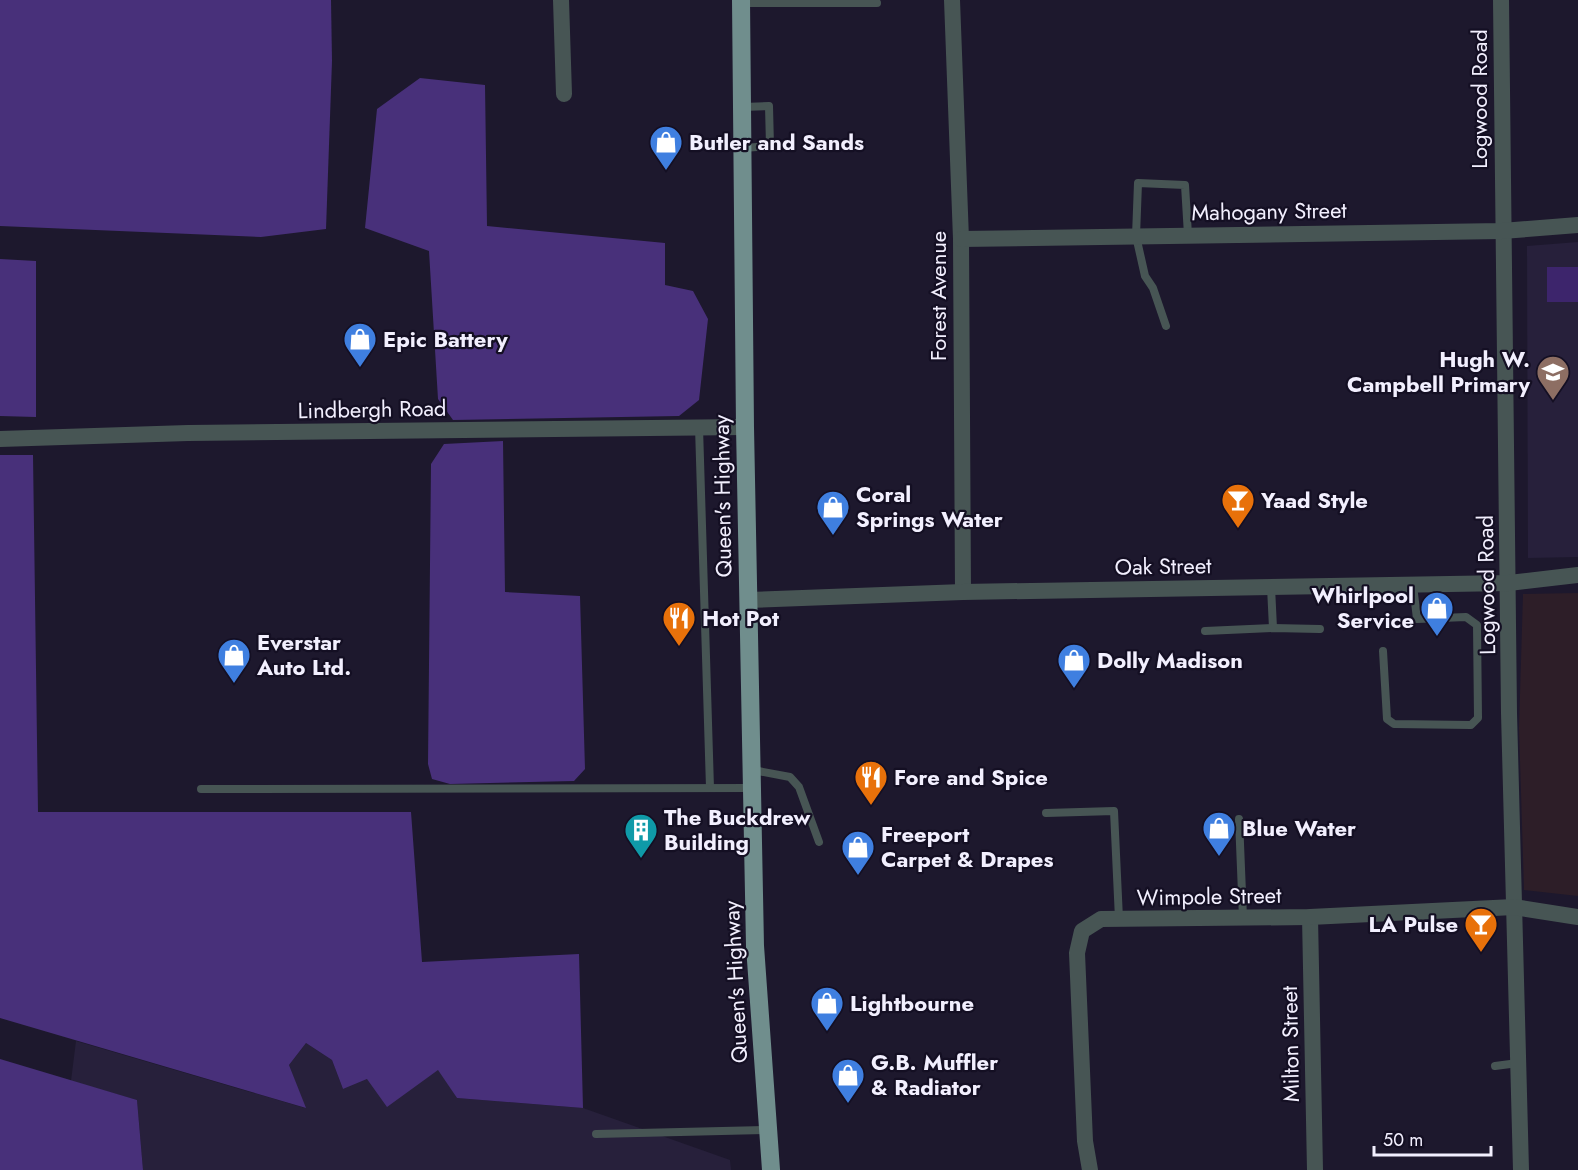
<svg xmlns="http://www.w3.org/2000/svg" width="1578" height="1170" font-family="Jost,sans-serif">
<rect width="100%" height="100%" fill="#1d182d"/>
<polygon fill="#2d1e28" points="1578,593 1578,896 1524,890 1519,728 1523,594"/>
<g fill="#27203b">
<polygon points="1578,242 1578,557 1528,558 1527,246"/>
<polygon points="76,1041 305,1108 289,1065 306,1043 332,1060 343,1089 367,1079 439,1070 457,1098 583,1108 730,1160 731,1170 143,1170 137,1100 71,1081"/>
</g>
<rect fill="#3d256c" x="1547" y="267" width="31" height="35"/>
<g fill="#48307a">
<polygon points="0,0 331,0 332,61 326,229 261,237 0,226"/>
<polygon points="420,78 485,85 487,226 665,243 665,285 693,291 708,319 699,400 679,416 453,420 438,399 429,251 365,228 377,109"/>
<polygon points="0,259 36,261 36,417 0,416"/>
<polygon points="503,441 505,592 580,596 585,769 574,781 450,784 432,779 428,764 431,464 444,444"/>
<polygon points="0,455 33,455 38,812 411,812 422,962 579,954 583,1108 457,1098 438,1070 387,1107 367,1079 343,1089 332,1060 306,1043 289,1065 306,1108 0,1018"/>
<polygon points="0,1059 137,1100 143,1170 0,1170"/>
</g>
<g fill="none" stroke-linecap="round" stroke-linejoin="round">
<g stroke="#475554" stroke-width="8">
<polyline points="741,3 877,3"/>
<polyline points="743,107 769,106 770,146 743,148"/>
<polyline points="1166,326 1153,288 1145,276 1136,236 1138,183 1185,185 1188,235"/>
<polyline points="699,427 710,788"/>
<polyline points="1271,587 1273,628"/>
<polyline points="1205,631 1273,628 1320,629"/>
<polyline points="1383,651 1387,719 1394,724 1471,725 1478,718 1477,625 1466,617 1417,619 1413,585"/>
<polyline points="753,770 790,777 799,787 819,842"/>
<polyline points="201,789 753,788"/>
<polyline points="1046,813 1114,811 1119,919"/>
<polyline points="1239,819 1243,918"/>
<polyline points="1495,1066 1518,1063"/>
<polyline points="596,1134 767,1130"/>
</g>
<g stroke="#475554" stroke-width="16">
<polyline points="561,0 564,94"/>
<polyline points="952,0 961,239 963,592"/>
<polyline points="1501,0 1509,713 1521,1170"/>
<polyline points="961,239 1502,231 1578,225"/>
<polyline points="0,439 188,433 745,427"/>
<polyline points="748,600 963,592 1509,583 1578,575"/>
<polyline points="1310,917 1315,1170"/>
<polyline points="1090,1170 1085,1141 1077,953 1082,931 1101,919 1310,917 1514,907 1578,917"/>
</g>
<polyline stroke="#708e8d" stroke-width="18" points="741,0 745,427 755,946 771,1170"/>
</g>
<defs>
<symbol id="shop-pin" viewBox="-11 -11 22 30"><path d="M0 17L-7.5 6A9.5 9.5 0 1 1 7.5 6Z" fill="#3f7fe0" stroke="#140f23"/><path d="M-5-2.5h2.3a2.7 3.5 0 0 1 5.4 0H5L5.5 6h-11ZM-1.5-2.5h3a1.5 2.3 0 0 0-3 0Z" fill="#fff"/></symbol>
<symbol id="school-pin" viewBox="-11 -11 22 30"><path d="M0 17L-7.5 6A9.5 9.5 0 1 1 7.5 6Z" fill="#8d6e63" stroke="#140f23"/><path d="M0-5L7-2L0 1L-7-2ZM-4 1L0 2.5L4 1V4Q0 6-4 4Z" fill="#fff"/></symbol>
<symbol id="bar-pin" viewBox="-11 -11 22 30"><path d="M0 17L-7.5 6A9.5 9.5 0 1 1 7.5 6Z" fill="#e8710a" stroke="#140f23"/><path d="M-6-5H6L.8 .8V4.5H3.5V6h-7V4.5H-.8V.8Z" fill="#fff"/></symbol>
<symbol id="restaurant-pin" viewBox="-11 -11 22 30"><path d="M0 17L-7.5 6A9.5 9.5 0 1 1 7.5 6Z" fill="#e8710a" stroke="#140f23"/><path d="M-5-6h1v4h1v-4h1v4h1v-4h1v5L-1.5 .5V6h-2V.5L-5-1ZM5-6V6H3V1.5H1.5Q1.5-4 5-6Z" fill="#fff"/></symbol>
<symbol id="building-pin" viewBox="-11 -11 22 30"><path d="M0 17L-7.5 6A9.5 9.5 0 1 1 7.5 6Z" fill="#0f9aa8" stroke="#140f23"/><path d="M-4-6H4V6H1V3H-1V6H-4ZM-2.5-4.3h1.7v1.8h-1.7ZM.8-4.3h1.7v1.8H.8ZM-2.5-1h1.7V.8h-1.7ZM.8-1h1.7V.8H.8Z" fill="#fff"/></symbol>
</defs>
<g fill-rule="evenodd">
<use href="#shop-pin" x="647" y="123" width="38" height="52"/>
<use href="#shop-pin" x="341" y="320" width="38" height="52"/>
<use href="#school-pin" x="1534" y="353" width="38" height="52"/>
<use href="#bar-pin" x="1219" y="481" width="38" height="52"/>
<use href="#shop-pin" x="814" y="488" width="38" height="52"/>
<use href="#shop-pin" x="1418" y="589" width="38" height="52"/>
<use href="#restaurant-pin" x="660" y="599" width="38" height="52"/>
<use href="#shop-pin" x="215" y="636" width="38" height="52"/>
<use href="#shop-pin" x="1055" y="641" width="38" height="52"/>
<use href="#restaurant-pin" x="852" y="758" width="38" height="52"/>
<use href="#shop-pin" x="1200" y="809" width="38" height="52"/>
<use href="#building-pin" x="622" y="811" width="38" height="52"/>
<use href="#shop-pin" x="839" y="828" width="38" height="52"/>
<use href="#bar-pin" x="1462" y="905" width="38" height="52"/>
<use href="#shop-pin" x="808" y="984" width="38" height="52"/>
<use href="#shop-pin" x="829" y="1056" width="38" height="52"/>
</g>
<g text-anchor="middle" stroke-width="4.5" stroke-linejoin="round" paint-order="stroke">
<g font-size="22" fill="#f2effe" stroke="#140f23">
<text transform="translate(1479 99) rotate(-90)" y="8">Logwood Road</text>
<text transform="translate(1269 211) rotate(-1)" y="8">Mahogany Street</text>
<text transform="translate(938 296) rotate(-90)" y="8">Forest Avenue</text>
<text transform="translate(372 409) rotate(-1)" y="8">Lindbergh Road</text>
<text transform="translate(722 496) rotate(-91)" y="8">Queen's Highway</text>
<text transform="translate(1163 566) rotate(-1)" y="8">Oak Street</text>
<text transform="translate(1486 585) rotate(-91)" y="8">Logwood Road</text>
<text transform="translate(1209 896) rotate(-1)" y="8">Wimpole Street</text>
<text transform="translate(735 982) rotate(-93)" y="8">Queen's Highway</text>
<text transform="translate(1290 1044) rotate(-91)" y="8">Milton Street</text>
</g>
<g font-size="22" font-weight="bold" fill="#f2effe" stroke="#140f23" text-anchor="start">
<text x="689" y="150">Butler and Sands</text>
<text x="383" y="347">Epic Battery</text>
<text x="1530" y="367" text-anchor="end">Hugh W.<tspan x="1530" dy="25">Campbell Primary</tspan></text>
<text x="856" y="502">Coral<tspan x="856" dy="25">Springs Water</tspan></text>
<text x="1261" y="508">Yaad Style</text>
<text x="1414" y="603" text-anchor="end">Whirlpool<tspan x="1414" dy="25">Service</tspan></text>
<text x="702" y="626">Hot Pot</text>
<text x="257" y="650">Everstar<tspan x="257" dy="25">Auto Ltd.</tspan></text>
<text x="1097" y="668">Dolly Madison</text>
<text x="894" y="785">Fore and Spice</text>
<text x="664" y="825">The Buckdrew<tspan x="664" dy="25">Building</tspan></text>
<text x="1242" y="836">Blue Water</text>
<text x="881" y="842">Freeport<tspan x="881" dy="25">Carpet &amp; Drapes</tspan></text>
<text x="1458" y="932" text-anchor="end">LA Pulse</text>
<text x="850" y="1011">Lightbourne</text>
<text x="871" y="1070">G.B. Muffler<tspan x="871" dy="25">&amp; Radiator</tspan></text>
</g>
</g>
<path d="M1374 1146v9h117v-9" fill="none" stroke="#f2effe" stroke-width="3"/>
<text x="1383" y="1146" font-size="18" fill="#f2effe" stroke="#140f23" stroke-width="4.5" paint-order="stroke">50 m</text>
</svg>
